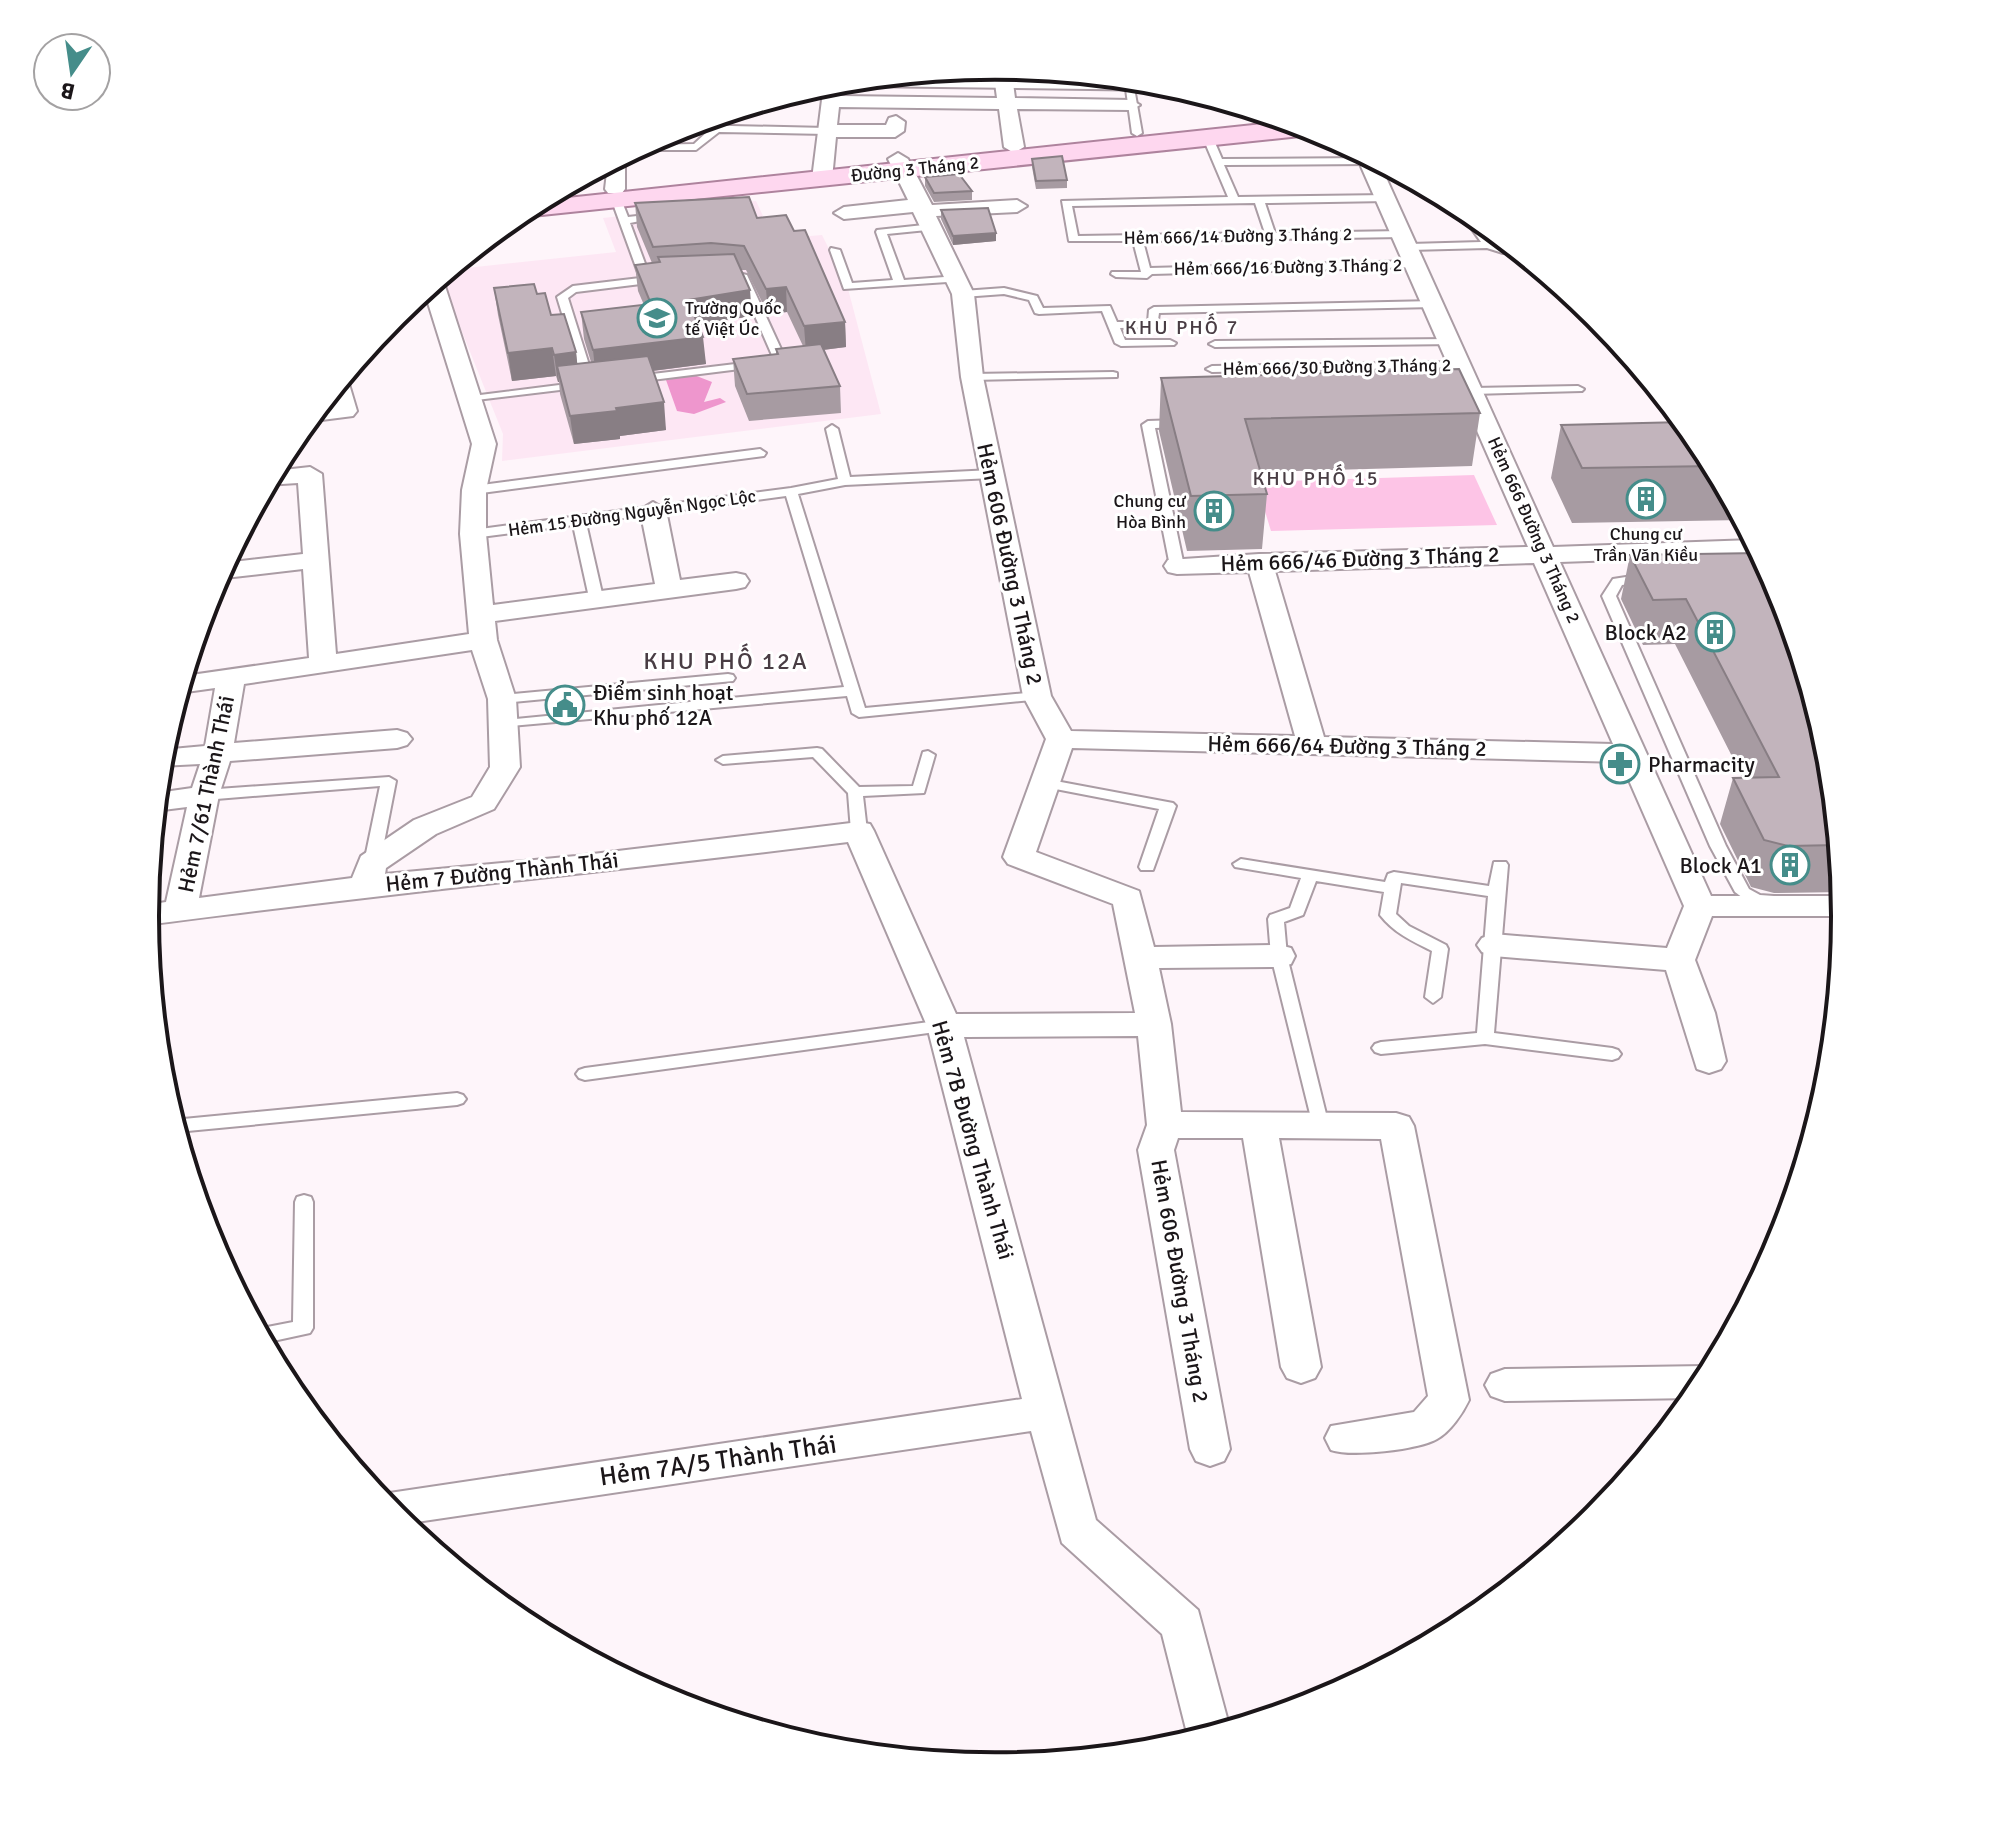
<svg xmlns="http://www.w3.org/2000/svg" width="1990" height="1832" viewBox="0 0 1990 1832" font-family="Signika,sans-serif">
<rect width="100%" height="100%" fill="#fef5fa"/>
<path fill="#fde7f4" d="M756 201 774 239 822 235 847 285 881 414 502 461 503 434 440 277 448 270 616 252 603 218Z"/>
<path fill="#fdc4e6" d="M1474 475 1497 525 1271 531 1256 482Z"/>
<path fill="#ee96cd" d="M694 375 712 382 704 402 720 398 726 402 694 414 677 411 666 380Z"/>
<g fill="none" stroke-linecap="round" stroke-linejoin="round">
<defs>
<path id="service" d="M1001 67H1009L1007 83 1000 81Z
M1129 79 1133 82 1142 133 1137 136 1132 133 1125 82Z
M765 102 773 105 768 108 753 105Z
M687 125 827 128 832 131 827 134 719 132 696 150H634L643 145 694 144 708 131 673 130Z
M1208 135 1213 138 1222 159 1369 158 1374 161 1369 164 1224 165 1238 197 1388 195 1393 198 1388 201 1265 203 1275 233 1404 231 1409 234 1404 237 1143 241 1150 268 1417 261 1422 264 1417 267 1152 274 1147 278 1116 277 1111 274 1112 272H1141L1133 241H1069L1062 201 1228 197 1203 138ZM1255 203 1265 233 1078 236 1072 206Z
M613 199H621L628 217 655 214 660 217 630 223 650 277 657 276 662 279 657 282 576 292 568 298 595 384 593 386 468 401 466 399 472 396 583 382 557 297 573 286 640 278 612 201Z
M1474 222 1495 244 1515 249 1522 254 1503 253 1487 248 1410 250 1405 247 1410 244 1481 242 1469 225Z
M933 224 937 225V229L887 234 904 280 958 276 963 279 962 281 844 289 830 250 831 248 840 250 852 283 893 280 876 232 877 230Z
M738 273 747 275 787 362 785 364 775 362 737 275Z
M1004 288 1037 296 1043 308 1110 306 1117 322H1148L1149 310 1154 307 1435 301 1440 304 1435 307 1159 313 1157 327 1120 328 1125 340H1170L1176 343 1174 345 1121 346 1115 343 1102 311 1039 314 1035 313 1029 300 1004 294 963 297 958 294 963 291Z
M1452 339 1458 342 1456 344 1215 347 1209 344 1215 341Z
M752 362 756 363V367L636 382 630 379 636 376Z
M1462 362 1468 365 1466 367 1212 372 1206 369 1212 366Z
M1113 372 1117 373V377L972 380 966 377 972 374Z
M1578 386 1584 389 1582 391 1473 394 1467 391 1473 388Z
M1178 420 1184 424 1182 427 1155 428 1184 566 1177 570 1170 566 1142 425 1148 421Z
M832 425 838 429 850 477 992 470 998 474 992 478 845 485 798 494 865 708 1037 692 1044 696 1042 699 859 717 852 713 847 696 500 727 498 724 505 720 844 687 786 496 586 523 604 602 597 606 590 602 573 525 473 538 467 534 473 530 791 488 838 479 826 429Z
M760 449 766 453 764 456 474 494 468 490 474 486Z
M1645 574 1650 575V581L1622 585 1616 596 1726 846 1749 889 1760 895 1774 896 1776 900 1774 904H1751L1735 892 1710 846 1602 596 1613 579Z
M728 674 733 675 735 678 733 681 502 703 495 699 502 695Z
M817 748 822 749 859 787 913 786 923 752 928 751 935 755 924 793 863 796 867 831 859 836 851 831 848 793 813 757 723 764 716 760 723 756Z
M389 777 396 781 380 863 372 868 364 863 380 786 204 800 197 795 204 790Z
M1045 779 1173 803 1176 806 1153 870H1141L1139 867 1159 809 1040 786 1038 783Z
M1241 859 1385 882 1388 874 1394 872 1489 886 1494 862H1506L1508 865 1494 1033 1612 1048 1618 1050 1621 1054 1618 1058 1612 1060 1485 1044 1381 1054 1375 1052 1372 1048 1375 1044 1381 1042 1477 1033 1488 896 1401 883 1396 914 1409 926 1446 945 1448 949 1441 997 1433 1003 1425 997 1432 951C1412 941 1394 933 1380 915L1384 892 1316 881 1303 915 1284 922 1287 956 1329 1126 1326 1130H1314L1271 956 1268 919 1270 915 1290 908 1301 878 1235 867 1233 864Z
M944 1020 952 1026 950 1030 585 1080 579 1078 576 1074 579 1070 585 1068Z
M457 1093 463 1095 466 1099 463 1103 457 1105 177 1132 173 1120Z
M304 1195 311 1197 313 1202V1328L310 1333 264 1343 257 1329 293 1322 295 1202 297 1197Z"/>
<path id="minor" d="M1004 78 1013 83 1015 98 1131 100 1140 105 1131 110 1017 109 1024 147 1014 153 1004 147 999 109 839 107 837 125H886L889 118 896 116 905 122 904 131 895 137H836L832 179 822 185 812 179 824 84 841 81V96L997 98 995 83Z
M1359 151 1379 162 1553 547 1753 540 1761 555 1560 562 1711 896H1843L1845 916H1712L1695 960 1715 1013 1726 1061 1721 1069 1709 1073 1697 1069 1666 970 1493 956 1482 952 1477 945 1482 938 1493 934 1667 948 1684 906 1621 762 1072 748 1036 852 1139 891 1154 947 1279 945 1291 948 1295 956 1291 964 1279 967 1159 968 1171 1024 1181 1112 1396 1113 1409 1117 1414 1126 1469 1400C1463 1413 1450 1432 1437 1439 1418 1450 1351 1457 1331 1450L1325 1438 1331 1426 1414 1412 1428 1396 1381 1139 1279 1138 1321 1367 1315 1378 1301 1383 1287 1378 1281 1367 1243 1138H1178L1174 1150 1230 1449 1224 1461 1210 1466 1196 1461 1190 1449 1138 1150 1147 1125 1138 1036 964 1037 1096 1520 1198 1610 1230 1729 1189 1741 1162 1634 1062 1543 1031 1431 403 1524 376 1495 1022 1399 927 1026 848 842C614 871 379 894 146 925V905L166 902 187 807 155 811 157 793 192 788 200 764 160 766 161 750 205 746 215 688 179 693 184 676 309 658 303 569 216 579 224 563 303 554 298 483 266 485 274 471 310 467 322 474 336 654 469 634 460 534 462 490 472 444 424 290 439 278 444 283 496 444 486 490V534L493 605 655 584 640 510 653 502 666 510 680 580 736 573 745 575 749 581 745 587 736 589 495 621 497 640 516 699 520 767 494 809 436 834 386 868 385 874 576 856 859 822 870 824 874 831 956 1014 1135 1013 1113 904 1008 864 1003 857 1046 739 1023 696 961 377 952 294 913 212 844 219 834 213 844 207 908 200 888 159 898 153 908 159 932 205 1017 200 1027 206 1017 212 936 216 974 294 983 377 1051 696 1071 731 1295 736 1249 572 1177 574 1168 572 1164 566 1168 560 1259 554 1528 547 1356 155ZM1534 563 1613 744 1324 737 1275 571ZM472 650 488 699 490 767 472 797 414 820 361 856 352 878 199 898 219 795 230 761 397 748 407 745 412 739 407 733 397 730 234 743 244 684Z
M625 155V189L622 193H608L605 189 608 164Z
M342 378 349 384 357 411 353 416 306 422 318 408 332 406 329 395Z
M1705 1366 1712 1368 1694 1398 1505 1401 1491 1396 1485 1385 1491 1374 1505 1369Z"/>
<path id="tertiary" d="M923 73 1089 75 1172 86 1163 90 861 86 851 80Z"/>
<path id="primary" d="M1290 121 1320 131 1310 135 513 218 539 201Z"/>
</defs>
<use href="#service" stroke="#aa9ca4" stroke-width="4"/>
<use href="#minor" stroke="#aa9ca4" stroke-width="4"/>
<use href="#tertiary" stroke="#aa9ca4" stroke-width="4"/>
<use href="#primary" stroke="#ae839d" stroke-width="4"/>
<use href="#service" fill="#fff" fill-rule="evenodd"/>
<use href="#minor" fill="#fff" fill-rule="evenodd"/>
<use href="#tertiary" fill="#fff" fill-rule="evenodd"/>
<use href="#primary" fill="#fed7ef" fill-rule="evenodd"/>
</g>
<path fill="#a79ba2" d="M1032 159 1067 180V188L1036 189 1032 167Z
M925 177 972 191V200L934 202 925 186Z
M635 203 757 218 794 231 845 322 846 347 823 350 840 386 841 413 749 421 735 386 733 359 776 354V349L803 346 787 312 768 314 746 270H741L752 316 698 325 706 364 653 371 666 430 620 436V439L574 444 560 394 559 382H558L556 376 512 381 498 315 494 288 537 294 576 352 577 364 591 362 584 339 581 312 644 305 638 291 635 265 652 263 637 227Z
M941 210 996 241 953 245 941 219Z
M1161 378 1480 413 1472 466 1260 472 1267 494 1262 549 1187 551 1159 431Z
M1561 425 1702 444 1742 520 1572 523 1551 478Z
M1760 553 1829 751 1843 892 1774 893 1751 887 1720 824 1733 778H1743L1675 644 1643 645 1621 599 1630 555Z"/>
<path fill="#887e84" d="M996 233V241L953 245V236Z
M786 287 787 312 768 314 766 289Z
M750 290 752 316 690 326 688 300Z
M845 322 846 347 806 352 804 326Z
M703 337 706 364 596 378 593 350Z
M552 348 556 376 512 381 508 353Z
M576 352 579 379 557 366 559 382H558L554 355Z
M664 402 666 430 620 436V439L574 444 570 416 616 408Z"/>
<path fill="#c2b4bc" stroke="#887e84" stroke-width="2" d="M1062 156 1067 180 1036 181 1032 159Z
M959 174 972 191 934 193 925 177Z
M749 197 757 218 786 215 794 231 805 230 845 322 804 326 786 287 766 289 744 246 711 243 653 247 635 203Z
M988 208 996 233 953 236 941 210Z
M734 254 750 290 688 300 703 337 593 350 581 312 651 304 635 265 660 262 658 257Z
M534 284 537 294 545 293 551 315 564 314 576 352 554 355 552 348 508 353 494 288Z
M821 344 840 386 747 394 733 359 778 354 776 349Z
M648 356 664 402 616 408 617 411 570 416 557 366Z
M1459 369 1480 413 1245 419 1267 494 1191 496 1161 378Z
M1684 422 1702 444 1714 466 1582 468 1561 425Z
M1760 553 1780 591 1829 751 1838 845 1788 846 1764 840 1733 778 1779 777 1686 599 1653 600 1630 555Z"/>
<defs>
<symbol id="school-ring" viewBox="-11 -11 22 22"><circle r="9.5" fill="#fff" stroke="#458d8a" stroke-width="1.5"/><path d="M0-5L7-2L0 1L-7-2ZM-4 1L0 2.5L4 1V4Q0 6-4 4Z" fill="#458d8a"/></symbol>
<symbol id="building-ring" viewBox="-11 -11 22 22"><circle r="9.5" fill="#fff" stroke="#458d8a" stroke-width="1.5"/><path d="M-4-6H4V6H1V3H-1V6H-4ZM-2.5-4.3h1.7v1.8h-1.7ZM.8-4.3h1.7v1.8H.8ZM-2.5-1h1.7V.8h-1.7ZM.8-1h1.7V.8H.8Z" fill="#458d8a"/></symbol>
<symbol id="civic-ring" viewBox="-11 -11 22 22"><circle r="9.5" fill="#fff" stroke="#458d8a" stroke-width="1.5"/><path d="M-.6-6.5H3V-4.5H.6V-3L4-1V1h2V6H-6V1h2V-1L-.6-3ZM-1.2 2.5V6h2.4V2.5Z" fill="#458d8a"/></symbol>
<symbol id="pharmacy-ring" viewBox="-11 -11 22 22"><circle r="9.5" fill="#fff" stroke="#458d8a" stroke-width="1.5"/><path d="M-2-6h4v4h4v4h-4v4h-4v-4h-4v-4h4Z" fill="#458d8a"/></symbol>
</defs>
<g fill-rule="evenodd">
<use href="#school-ring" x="635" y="296" width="44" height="44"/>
<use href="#building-ring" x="1624" y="477" width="44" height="44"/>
<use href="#building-ring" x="1192" y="489" width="44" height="44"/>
<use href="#building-ring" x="1693" y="610" width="44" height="44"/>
<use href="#civic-ring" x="543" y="683" width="44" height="44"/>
<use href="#pharmacy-ring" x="1598" y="742" width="44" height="44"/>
<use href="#building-ring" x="1768" y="843" width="44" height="44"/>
</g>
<g text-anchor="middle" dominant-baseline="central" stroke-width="6" stroke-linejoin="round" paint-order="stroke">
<g font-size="18" fill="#1b1619" stroke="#fff">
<text transform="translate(915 169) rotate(-6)">Đường 3 Tháng 2</text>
<text transform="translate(1238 236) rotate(-1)">Hẻm 666/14 Đường 3 Tháng 2</text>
<text transform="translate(1288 267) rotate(-1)">Hẻm 666/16 Đường 3 Tháng 2</text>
<text transform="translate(1337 367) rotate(-1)">Hẻm 666/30 Đường 3 Tháng 2</text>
<text transform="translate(632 513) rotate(-8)">Hẻm 15 Đường Nguyễn Ngọc Lộc</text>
<text transform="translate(1534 530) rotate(66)">Hẻm 666 Đường 3 Tháng 2</text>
</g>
<g font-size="18" fill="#1b1619" stroke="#fff" text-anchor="start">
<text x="685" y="308">Trường Quốc<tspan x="685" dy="21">tế Việt Úc</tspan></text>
<text x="1186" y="501" text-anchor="end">Chung cư<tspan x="1186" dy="21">Hòa Bình</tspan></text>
<text x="1646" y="534" text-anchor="middle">Chung cư<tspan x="1646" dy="21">Trần Văn Kiều</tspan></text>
</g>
<g font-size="20" letter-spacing="2" fill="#493d44" stroke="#fff">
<text x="1182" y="327">KHU PHỐ 7</text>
<text x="1316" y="478">KHU PHỐ 15</text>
</g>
<g font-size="22" fill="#1b1619" stroke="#fff">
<text transform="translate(1360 559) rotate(-2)">Hẻm 666/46 Đường 3 Tháng 2</text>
<text transform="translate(1010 564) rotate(78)">Hẻm 606 Đường 3 Tháng 2</text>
<text transform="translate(1347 746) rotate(1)">Hẻm 666/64 Đường 3 Tháng 2</text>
<text transform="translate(206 794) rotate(-78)">Hẻm 7/61 Thành Thái</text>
<text transform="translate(502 872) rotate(-6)">Hẻm 7 Đường Thành Thái</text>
<text transform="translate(973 1140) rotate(74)">Hẻm 7B Đường Thành Thái</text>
<text transform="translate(1180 1281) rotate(80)">Hẻm 606 Đường 3 Tháng 2</text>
</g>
<g font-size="22" fill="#1b1619" stroke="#fff" text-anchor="end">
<text x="1687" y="632">Block A2</text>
<text x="593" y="692" text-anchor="start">Điểm sinh hoạt<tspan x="593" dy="25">Khu phố 12A</tspan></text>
<text x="1648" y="764" text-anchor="start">Pharmacity</text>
<text x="1762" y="865">Block A1</text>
</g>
<g font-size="24" letter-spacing="2" fill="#493d44" stroke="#fff">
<text x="726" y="661">KHU PHỐ 12A</text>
</g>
<g font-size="26" fill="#1b1619" stroke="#fff">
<text transform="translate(718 1461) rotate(-8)">Hẻm 7A/5 Thành Thái</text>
</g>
</g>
<path d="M0 0H1990V1832H0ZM159 916a836 836 0 1 1 1672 0a836 836 0 1 1-1672 0Z" fill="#fff" fill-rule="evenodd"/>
<path fill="none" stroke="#1b1619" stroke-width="4" d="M159 916a836 836 0 1 1 1672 0a836 836 0 1 1-1672 0Z"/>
<g transform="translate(72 72) rotate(193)"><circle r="38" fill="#ffffff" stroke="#a4a2a3" stroke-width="2"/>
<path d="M0-6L14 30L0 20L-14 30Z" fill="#458d8a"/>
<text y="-12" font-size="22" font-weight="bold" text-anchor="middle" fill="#1b1619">B</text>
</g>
</svg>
